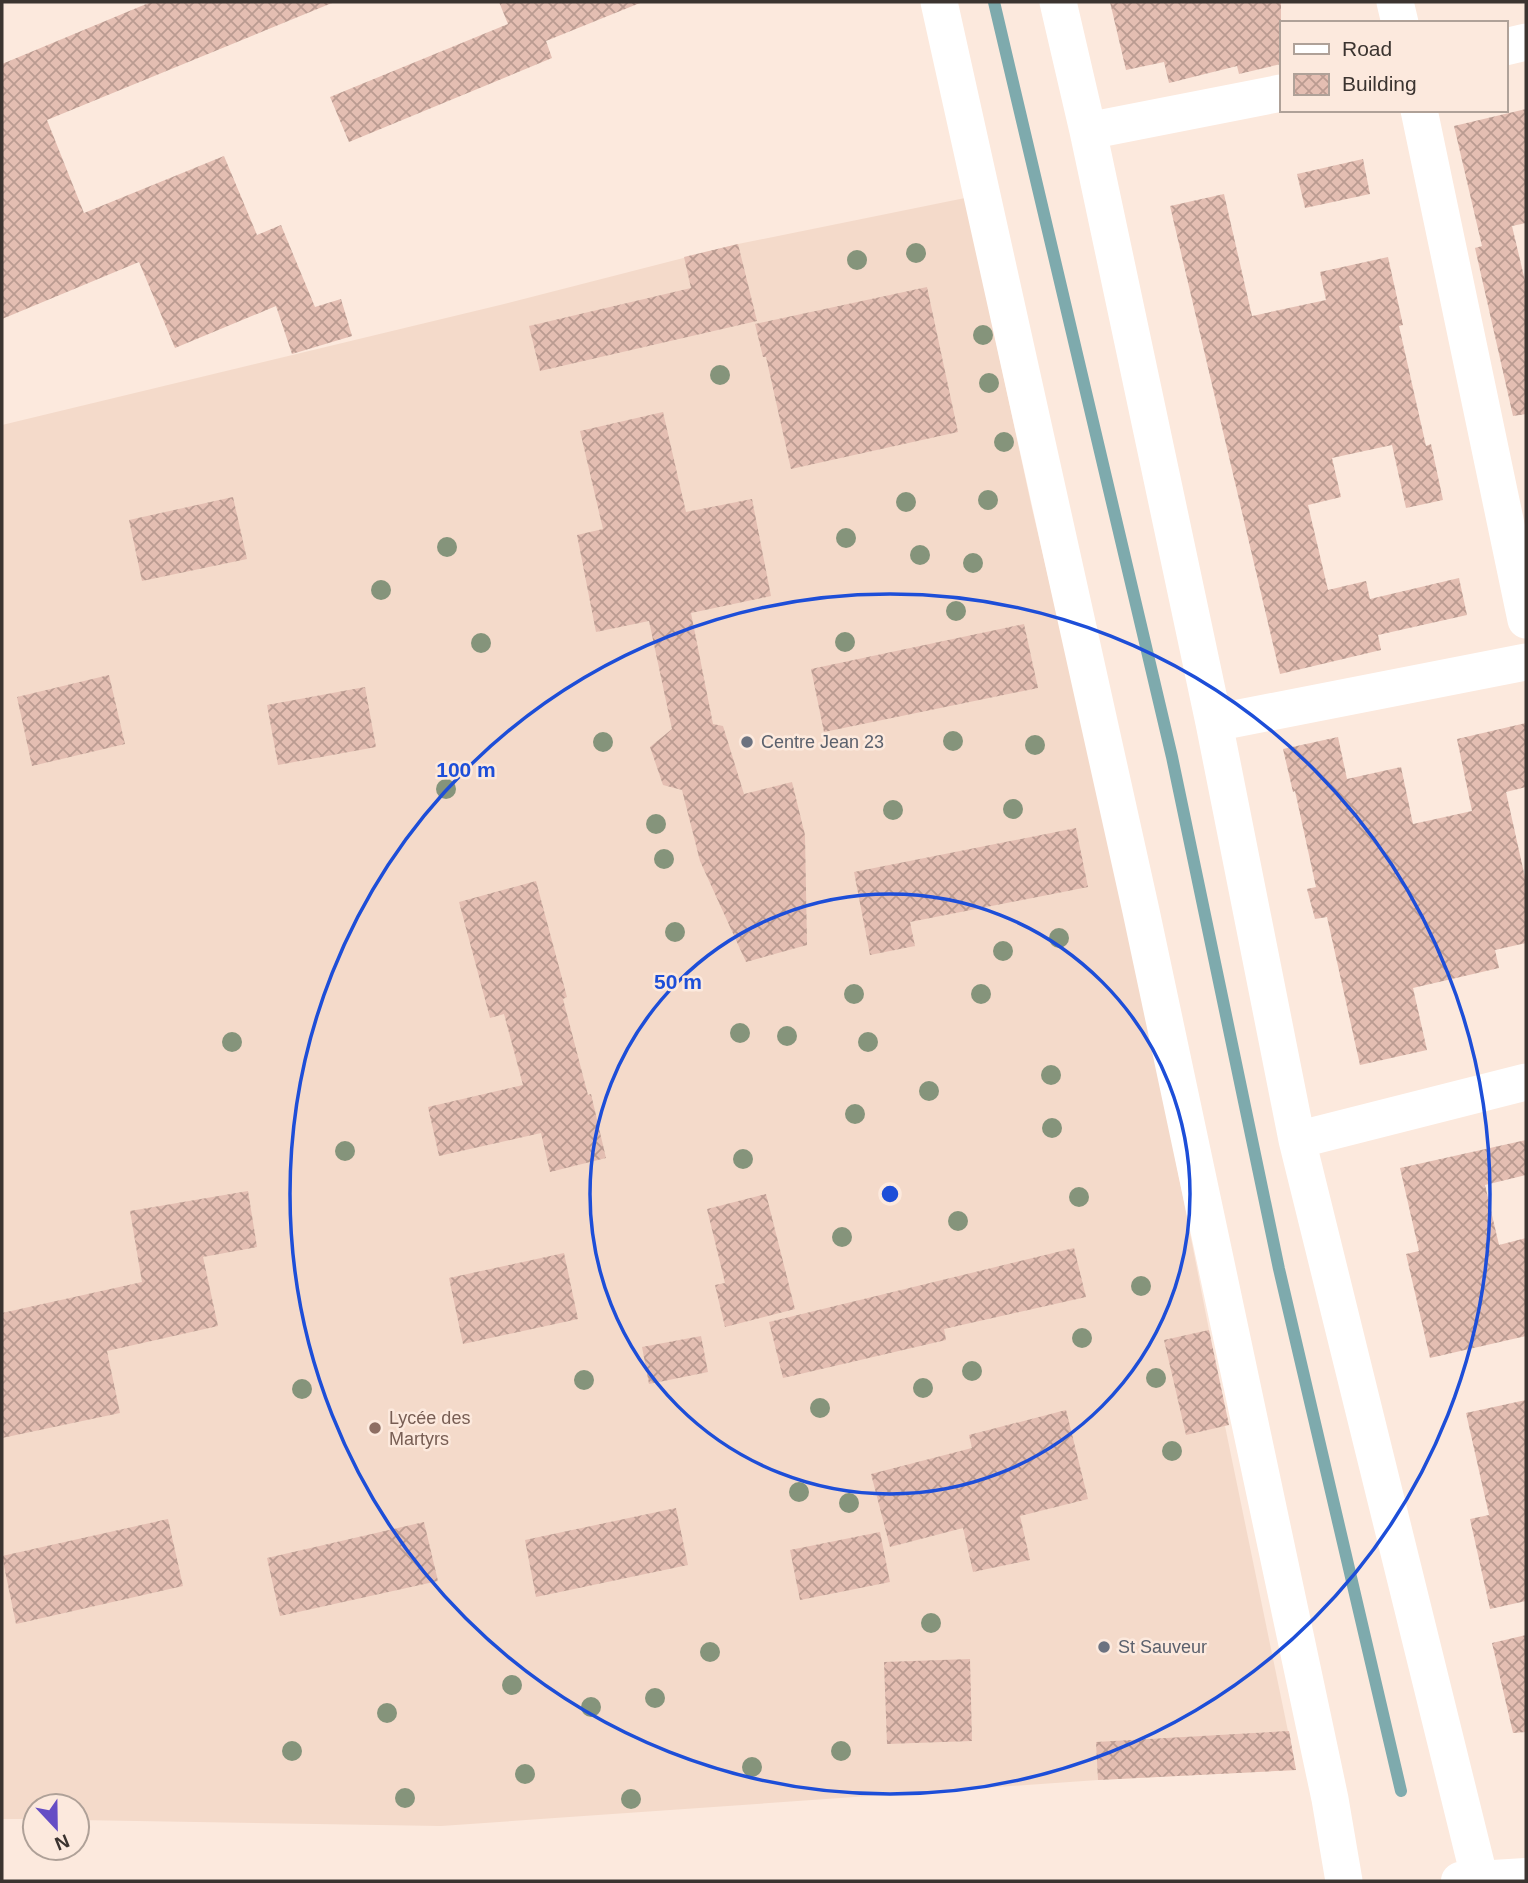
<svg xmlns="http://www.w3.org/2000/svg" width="1528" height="1883" viewBox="0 0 1528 1883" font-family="Helvetica,sans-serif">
<defs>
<pattern id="building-cross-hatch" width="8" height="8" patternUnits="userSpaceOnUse" patternTransform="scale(1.75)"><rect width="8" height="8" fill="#e4beb2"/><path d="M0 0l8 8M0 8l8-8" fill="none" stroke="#ba9b91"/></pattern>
</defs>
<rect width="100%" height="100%" fill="#fce9dd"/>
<path fill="#f4daca" d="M965 198 1031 504 1126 908 1209 1330 1225 1426 1296 1770 1098 1780 441 1826 77 1820V1806H35V1819H2V425L500 305 738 244Z"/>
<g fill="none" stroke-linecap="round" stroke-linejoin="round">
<path stroke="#7eaaad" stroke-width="12" d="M994 2 1172 757 1279 1269 1401 1791"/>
</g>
<path fill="url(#building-cross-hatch)" d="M151 2 332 3 47 120 84 213 224 156 257 235 281 225 315 307 341 299 352 336 292 354 276 306 175 348 139 262 2 319V64Z
M499 2 640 3 546 41 552 58 349 142 330 97 508 24Z
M1110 2H1281V64L1239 74 1237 66 1169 83 1164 62 1126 70Z
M1526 109V223L1512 226 1526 285V414L1513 416 1475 248 1482 246 1454 126Z
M1363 159 1370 194 1305 208 1297 174Z
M1224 194 1252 316 1326 300 1320 272 1388 257 1403 325 1399 326 1426 446 1431 444 1443 500 1406 508 1392 445 1332 458 1341 497 1308 505 1328 590 1366 581 1370 599 1459 578 1467 615 1378 635 1381 650 1280 674 1170 206Z
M738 244 757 321 540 371 529 326 691 288 684 257Z
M927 287 958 432 791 469 766 357H763L755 324Z
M663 412 686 512 752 499 771 596 691 613 713 724 723 726 744 794 792 782 805 835 807 945 746 962 700 861 682 790 663 785 650 747 672 729 649 621 596 632 577 535 603 529 580 431Z
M233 497 247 559 142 581 129 520Z
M1024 624 1038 688 824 732 811 669Z
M109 675 125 744 32 766 17 697Z
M365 687 376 747 278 765 267 705Z
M1526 723V787L1506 792 1526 882V943L1495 950 1499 968 1413 988 1427 1050 1360 1065 1327 917 1315 919 1307 889 1316 887 1295 791 1293 792 1283 749 1338 737 1347 779 1401 767 1413 824 1472 811 1457 739Z
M1076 828 1088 887 910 922 915 946 870 955 854 872Z
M536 881 567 997 563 999 588 1095 591 1094 606 1158 550 1172 541 1133 439 1156 428 1107 523 1085 504 1014 490 1018 459 902Z
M1526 1140V1175L1485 1185 1499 1245 1526 1238V1336L1430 1358 1406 1254 1419 1251 1400 1168Z
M248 1191 257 1247 203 1257 218 1326 107 1351 120 1413 2 1438V1313L142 1282 130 1211Z
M766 1194 795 1309 725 1327 715 1285 725 1283 707 1209Z
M1074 1248 1086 1297 944 1329 946 1340 783 1378 769 1322Z
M564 1253 578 1319 463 1344 449 1278Z
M1209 1330 1229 1425 1186 1435 1164 1340Z
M701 1336 708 1372 649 1384 642 1347Z
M1526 1400V1601L1490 1609 1470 1519 1489 1515 1466 1413Z
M1066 1410 1088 1499 1020 1516 1030 1560 973 1572 963 1528 890 1547 871 1474 972 1448 969 1435Z
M676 1508 688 1565 536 1597 525 1540Z
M168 1519 183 1586 16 1624 2 1556Z
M424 1522 438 1581 280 1616 267 1558Z
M880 1532 890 1582 800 1600 790 1550Z
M1526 1635V1732L1513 1733 1492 1643Z
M970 1659 972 1741 887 1744 884 1662Z
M1289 1731 1296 1770 1098 1780 1096 1742Z"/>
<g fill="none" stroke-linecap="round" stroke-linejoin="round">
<path stroke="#fff" stroke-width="37" d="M939 2 1141 911 1330 1799 1344 1881
M1058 2 1088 131 1214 723 1297 1140 1480 1880
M1395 2 1400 23
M1505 47 1526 42
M1419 110 1526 620
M1088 131 1281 93
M1214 723 1526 662
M1297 1140 1526 1082"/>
<path stroke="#fff" stroke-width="38" d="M1460 1881 1526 1877"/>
</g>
<g fill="#85947b">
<circle cx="916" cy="253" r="10"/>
<circle cx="857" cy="260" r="10"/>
<circle cx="983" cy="335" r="10"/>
<circle cx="720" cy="375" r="10"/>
<circle cx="989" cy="383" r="10"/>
<circle cx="1004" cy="442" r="10"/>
<circle cx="988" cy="500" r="10"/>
<circle cx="906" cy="502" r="10"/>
<circle cx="846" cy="538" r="10"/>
<circle cx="447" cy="547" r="10"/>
<circle cx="920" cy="555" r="10"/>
<circle cx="973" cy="563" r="10"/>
<circle cx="381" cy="590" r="10"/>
<circle cx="956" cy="611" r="10"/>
<circle cx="845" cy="642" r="10"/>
<circle cx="481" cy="643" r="10"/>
<circle cx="953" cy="741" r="10"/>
<circle cx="603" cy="742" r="10"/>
<circle cx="1035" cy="745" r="10"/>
<circle cx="446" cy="789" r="10"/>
<circle cx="1013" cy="809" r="10"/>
<circle cx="893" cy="810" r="10"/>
<circle cx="656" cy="824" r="10"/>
<circle cx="664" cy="859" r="10"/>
<circle cx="675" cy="932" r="10"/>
<circle cx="1059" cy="938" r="10"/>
<circle cx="1003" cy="951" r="10"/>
<circle cx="854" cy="994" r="10"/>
<circle cx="981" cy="994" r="10"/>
<circle cx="740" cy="1033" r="10"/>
<circle cx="787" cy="1036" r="10"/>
<circle cx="232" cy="1042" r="10"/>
<circle cx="868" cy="1042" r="10"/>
<circle cx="1051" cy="1075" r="10"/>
<circle cx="929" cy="1091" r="10"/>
<circle cx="855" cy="1114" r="10"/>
<circle cx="1052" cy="1128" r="10"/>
<circle cx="345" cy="1151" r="10"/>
<circle cx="743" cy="1159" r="10"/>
<circle cx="1079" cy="1197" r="10"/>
<circle cx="958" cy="1221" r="10"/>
<circle cx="842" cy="1237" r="10"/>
<circle cx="1141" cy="1286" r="10"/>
<circle cx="1082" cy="1338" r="10"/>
<circle cx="972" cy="1371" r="10"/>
<circle cx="1156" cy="1378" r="10"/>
<circle cx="584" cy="1380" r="10"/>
<circle cx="923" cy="1388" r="10"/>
<circle cx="302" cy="1389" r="10"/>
<circle cx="820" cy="1408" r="10"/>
<circle cx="1172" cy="1451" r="10"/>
<circle cx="799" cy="1492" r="10"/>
<circle cx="849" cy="1503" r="10"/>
<circle cx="931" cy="1623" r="10"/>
<circle cx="710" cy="1652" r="10"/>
<circle cx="512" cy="1685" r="10"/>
<circle cx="655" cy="1698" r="10"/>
<circle cx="591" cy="1707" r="10"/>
<circle cx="387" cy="1713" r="10"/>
<circle cx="292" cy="1751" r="10"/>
<circle cx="841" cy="1751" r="10"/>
<circle cx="752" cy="1767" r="10"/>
<circle cx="525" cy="1774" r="10"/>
<circle cx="405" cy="1798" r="10"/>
<circle cx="631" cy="1799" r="10"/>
</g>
<g fill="none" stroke="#1d4ed8" stroke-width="3.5">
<circle cx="890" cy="1194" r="300"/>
<circle cx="890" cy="1194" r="600"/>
</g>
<g fill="#6b7280" stroke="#fce9dd" stroke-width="2.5">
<circle cx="747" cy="742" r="7"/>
<circle cx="1104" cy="1647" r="7"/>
</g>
<circle fill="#8d6e63" stroke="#fce9dd" stroke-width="2.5" cx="375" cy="1428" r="7"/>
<g text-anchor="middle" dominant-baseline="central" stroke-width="5" stroke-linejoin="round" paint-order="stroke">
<g font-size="18" fill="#5b616d" stroke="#fce9dd" text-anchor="start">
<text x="761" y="742">Centre Jean 23</text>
<text x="1118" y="1647">St Sauveur</text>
</g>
<g font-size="18" fill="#785e54" stroke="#fce9dd" text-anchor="start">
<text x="389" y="1418">Lycée des<tspan x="389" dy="21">Martyrs</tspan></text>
</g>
</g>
<circle cx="890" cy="1194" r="10" fill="#1d4ed8" stroke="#fce9dd" stroke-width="3.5"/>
<g font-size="21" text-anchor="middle" font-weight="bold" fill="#1d4ed8" stroke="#fce9dd" stroke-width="5" stroke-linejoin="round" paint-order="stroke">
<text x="466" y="777">100 m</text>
<text x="678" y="989">50 m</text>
</g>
<rect width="1528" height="1883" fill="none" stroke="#3b3430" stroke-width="7"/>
<rect x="1280" y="21" width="228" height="91" fill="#fce9dd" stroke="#afa198" stroke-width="2"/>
<rect x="1294" y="44" width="35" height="10" fill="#ffffff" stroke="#afa198" stroke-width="2"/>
<text x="1342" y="56" font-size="21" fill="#3b3430">Road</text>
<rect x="1294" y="74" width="35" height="21" fill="url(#building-cross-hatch)" stroke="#afa198" stroke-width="2"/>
<text x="1342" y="91" font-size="21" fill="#3b3430">Building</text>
<g transform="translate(56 1827) rotate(158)"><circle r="33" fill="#fce9dd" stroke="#afa198" stroke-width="2"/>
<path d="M0-5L12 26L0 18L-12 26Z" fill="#654dc5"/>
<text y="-10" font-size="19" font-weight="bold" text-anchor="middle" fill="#3b3430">N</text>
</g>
</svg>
